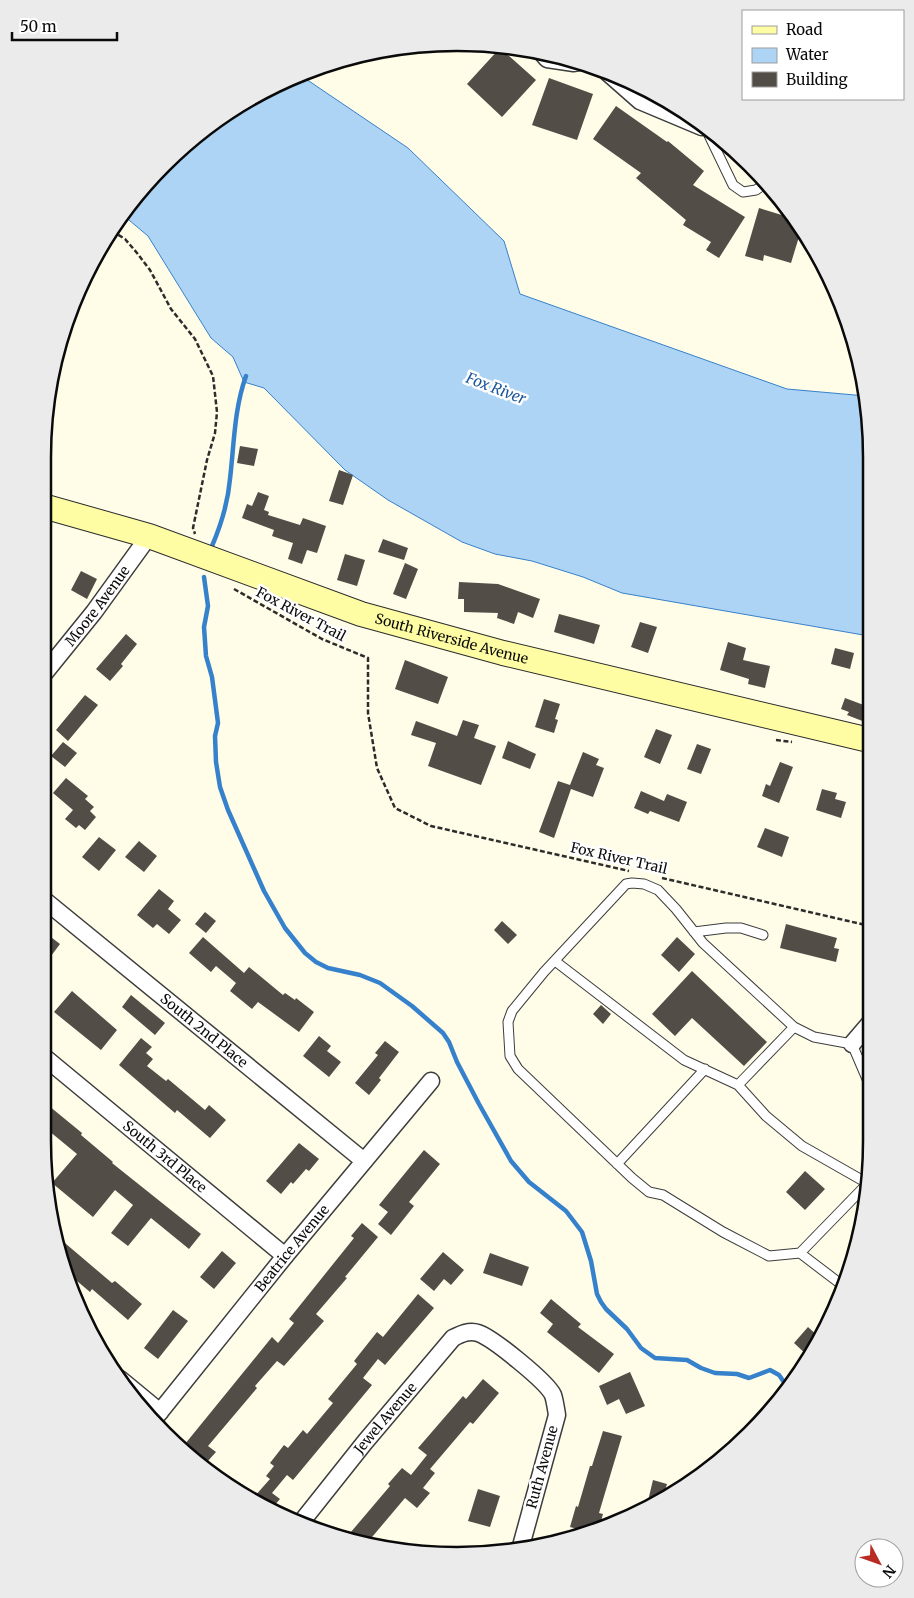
<svg xmlns="http://www.w3.org/2000/svg" width="914" height="1598" viewBox="0 0 914 1598" font-family="Merriweather,serif">
<rect width="100%" height="100%" fill="#fffce8"/>
<path fill="#aed4f5" stroke="#3681cb" d="M300 75 408 148 504 241 520 294 787 389 866 396 868 403 869 636 622 593 583 577 532 561 495 554 462 542 388 500 345 470 264 388 244 382 233 357 211 338 148 236 123 215 146 183 205 128 274 85Z"/>
<g fill="none" stroke-linecap="round" stroke-linejoin="round">
<path stroke="#3681cb" stroke-width="4.5" d="M212 546C221 525 228 502 230 479 234 446 234 409 246 376
M204 577 208 606 204 627 206 656 212 677 218 723 215 736 216 762 220 787 228 810 264 891 285 928 305 953 316 962 328 968 360 975 380 983 412 1006 443 1033 449 1042 457 1062 479 1104 511 1161 529 1182 566 1211 582 1232 591 1261 597 1294 601 1302 606 1309 627 1329 641 1348 655 1358 687 1360 701 1368 715 1373 737 1374 749 1378 770 1370 779 1375 786 1385"/>
</g>
<path fill="#534d47" d="M500 48 536 80 502 117 467 84Z
M549 78 593 94 577 140 532 125Z
M616 106 667 142 668 141 704 171 693 185 745 217 719 258 706 250 711 242 683 225 686 220 636 178 641 173 593 139Z
M759 208 795 219 802 227 791 263 764 255 763 261 745 256Z
M240 446 258 449 254 466 237 463Z
M339 470 353 475 343 505 329 501Z
M258 492 269 496 264 510 269 512 268 515 300 525 303 518 326 526 317 553 307 550 302 564 288 559 293 543 272 536 274 530 242 518 247 504 252 506Z
M383 539 408 548 404 560 378 552Z
M345 554 365 560 357 586 337 580Z
M405 563 418 569 406 599 393 594Z
M81 571 97 579 87 599 71 590Z
M459 582 498 584 540 599 533 618 518 612 514 624 497 618 498 613 464 612V599H458Z
M559 614 600 625 594 644 554 632Z
M640 622 657 627 648 653 631 647Z
M126 634 137 644 121 664 123 666 110 681 96 669Z
M728 642 746 648 743 660 770 666 765 688 748 684 749 679 720 670Z
M835 648 854 653 850 669 831 664Z
M405 660 448 677 438 704 395 689Z
M85 695 98 705 68 741 56 730Z
M845 698 869 707V713L865 722 847 715 849 712 841 709Z
M544 699 560 704 555 719 558 720 554 733 535 727Z
M463 720 479 725 474 738 496 746 481 785 428 766 436 743 411 735 416 721 457 736Z
M656 729 672 735 660 764 644 757Z
M508 741 536 754 530 769 502 758Z
M63 742 77 753 65 767 51 756Z
M697 744 711 749 701 774 687 769Z
M583 752 599 759 596 765 604 768 593 797 571 789 554 838 539 832 558 781 570 785Z
M780 762 793 767 779 803 762 796 766 784 770 786Z
M66 778 88 796 85 799 94 807 90 811 96 817 85 830 79 825 76 828 65 819 73 810 53 793Z
M822 789 837 793 835 799 846 802 841 818 816 810Z
M641 791 664 801 667 794 687 802 679 822 650 811 648 814 634 808Z
M765 828 789 837 782 857 757 847Z
M99 837 116 850 99 871 82 857Z
M139 841 157 856 144 872 125 857Z
M159 889 174 901 168 909 181 920 169 934 157 924 153 928 137 915Z
M205 912 216 921 206 933 195 924Z
M502 921 517 935 508 944 494 930Z
M786 924 837 938 834 948 839 949 836 962 780 948Z
M43 931 60 944 51 956 43 950Z
M203 937 244 973 249 967 283 995 285 993 295 1000 296 998 314 1012 299 1032 258 1002 252 1009 230 991 236 983 216 966 211 972 189 953Z
M677 937 695 954 679 972 661 955Z
M692 971 767 1042 744 1066 692 1018 675 1036 652 1014Z
M72 991 117 1030 101 1050 54 1012Z
M131 995 165 1023 155 1035 122 1007Z
M601 1005 611 1014 603 1024 593 1014Z
M319 1036 331 1046 327 1051 341 1062 329 1077 303 1056Z
M141 1038 152 1047 146 1053 153 1059 147 1066 166 1081 168 1079 205 1110 209 1105 226 1120 210 1138 177 1110 175 1113 119 1065Z
M385 1041 399 1052 379 1078 381 1080 369 1095 355 1083 378 1055 375 1053Z
M43 1101 82 1133 81 1135 113 1162 112 1163 201 1234 189 1249 151 1218 128 1246 111 1233 133 1205 115 1190 93 1217 52 1183 77 1154 43 1126Z
M299 1143 319 1159 309 1171 306 1169 293 1184 291 1182 281 1194 266 1181Z
M424 1150 440 1164 409 1202 414 1206 391 1235 378 1224 388 1212 379 1205Z
M805 1171 825 1189 805 1210 786 1192Z
M362 1223 378 1237 345 1277 347 1278 316 1314 324 1321 284 1366 277 1361 255 1386 257 1388 208 1446 216 1452 207 1462 185 1444 272 1337 278 1343 294 1323 289 1319 354 1238 351 1236Z
M59 1238 112 1283 115 1281 142 1304 128 1320 92 1289 90 1292 64 1270Z
M222 1251 236 1263 214 1289 200 1277Z
M443 1252 464 1270 451 1285 444 1279 434 1291 420 1279Z
M490 1253 529 1267 522 1286 483 1273Z
M418 1294 434 1308 385 1365 378 1359 363 1378 372 1385 293 1480 287 1475 272 1493 280 1499 273 1507 253 1498 270 1479 266 1476 274 1466 270 1463 284 1445 288 1448 303 1430 307 1434 333 1403 328 1399 357 1364 354 1361 377 1332 383 1337Z
M551 1299 581 1324 578 1327 614 1354 599 1373 547 1332 553 1324 540 1313Z
M173 1310 188 1321 158 1359 144 1348Z
M808 1327 820 1338 817 1346 808 1356 794 1343Z
M630 1372 645 1406 626 1414 619 1399 607 1405 599 1386Z
M483 1379 499 1393 473 1424 470 1422 430 1469 435 1473 423 1488 430 1493 417 1508 405 1498 367 1543 349 1541 345 1539 390 1486 388 1484 402 1468 411 1475 427 1455 418 1448 463 1396 466 1399Z
M603 1431 622 1436 599 1513 603 1514 599 1528 585 1531 570 1527 576 1506 578 1507 590 1466H592Z
M653 1480 667 1484 664 1494 647 1505Z
M478 1489 500 1496 490 1527 468 1521Z"/>
<g fill="none" stroke-linecap="round" stroke-linejoin="round">
<defs>
<path id="lane" d="M707 131 733 185 743 192 756 190 766 183
M694 932 726 928H741L763 935
M555 961 684 1060 738 1085 766 1116 802 1146 867 1183
M738 1085 794 1027
M617 1164 705 1069
M800 1253 769 1256 723 1232 663 1195 649 1192 632 1178 518 1069 510 1056 508 1022 512 1011 544 972 626 884 632 883 644 884 658 890 676 909 703 943 794 1027 814 1037 852 1044 870 1086
M842 1285 800 1253 868 1183"/>
<g id="street">
<path d="M542 53 547 59 574 63 580 62"/>
<path d="M607 72 640 101 702 127"/>
<path id="s1" d="M43 675 94 612 149 536"/>
<path id="s2" d="M43 899 364 1161"/>
<path d="M852 1044 870 1023"/>
<path id="s3" d="M43 1056 285 1256"/>
<path d="M120 1379 160 1412"/>
<path id="s4" d="M155 1418 285 1256 431 1081"/>
<path id="s5" d="M303 1520 365 1442 453 1338C461 1334 469 1330 478 1333 493 1338 547 1382 553 1395 555 1401 556 1409 557 1415L521 1546"/>
</g>
<g id="secondary">
<path id="s6" d="M43 506 149 536 361 614 503 653 869 740"/>
</g>
</defs>
<use href="#lane" stroke="#3d3d3d" stroke-width="11"/>
<use href="#street" stroke="#3d3d3d" stroke-width="19"/>
<use href="#secondary" stroke="#2c2c2c" stroke-width="26"/>
<path stroke="#2c2c2c" stroke-width="2.5" stroke-dasharray="5 2.5" stroke-linecap="butt" d="M112 231 125 239 137 253 150 270 171 309 195 339 213 376 217 412 215 433 207 460 193 528 195 534
M234 589 322 639 368 658V713L377 768 395 808 431 826 629 871
M776 740 792 742
M662 878 870 926"/>
<use href="#lane" stroke="#fff" stroke-width="9"/>
<use href="#street" stroke="#fff" stroke-width="16"/>
<use href="#secondary" stroke="#fefda4" stroke-width="24"/>
</g>
<g text-anchor="middle" dominant-baseline="central" stroke-width="5" stroke-linejoin="round" paint-order="stroke">
<g font-size="14" fill="#0a0a0a" stroke="#fff">
<text stroke="none"><textPath href="#s1" startOffset="88">Moore Avenue</textPath></text>
<text transform="translate(301 614) rotate(28)">Fox River Trail</text>
<text stroke="none"><textPath href="#s6" startOffset="430">South Riverside Avenue</textPath></text>
<text transform="translate(619 858) rotate(13)">Fox River Trail</text>
<text stroke="none"><textPath href="#s2" startOffset="208">South 2nd Place</textPath></text>
<text stroke="none"><textPath href="#s3" startOffset="158">South 3rd Place</textPath></text>
<text stroke="none"><textPath href="#s4" startOffset="218">Beatrice Avenue</textPath></text>
<text stroke="none"><textPath href="#s5" startOffset="131">Jewel Avenue</textPath></text>
<text transform="translate(542 1467) rotate(-75)">Ruth Avenue</text>
</g>
<g font-size="15" font-style="italic" fill="#175499" stroke="#fff">
<text transform="translate(496 388) rotate(21)">Fox River</text>
</g>
</g>
<path d="M0 0H914V1598H0ZM457 51H457A406 406 0 0 1 863 457V1141A406 406 0 0 1 457 1547H457A406 406 0 0 1 51 1141V457A406 406 0 0 1 457 51Z" fill="#ebebeb" fill-rule="evenodd"/>
<path fill="none" stroke="#0a0a0a" stroke-width="2.5" d="M457 51H457A406 406 0 0 1 863 457V1141A406 406 0 0 1 457 1547H457A406 406 0 0 1 51 1141V457A406 406 0 0 1 457 51Z"/>
<rect x="742" y="10" width="162" height="90" fill="#ffffff" stroke="#9d9d9d"/>
<rect x="752" y="26" width="25" height="8" fill="#fefda4" stroke="#9d9d9d"/>
<text x="786" y="35" font-size="15" fill="#0a0a0a">Road</text>
<rect x="752" y="48" width="25" height="15" fill="#aed4f5" stroke="#9d9d9d"/>
<text x="786" y="60" font-size="15" fill="#0a0a0a">Water</text>
<rect x="752" y="72" width="25" height="15" fill="#534d47" stroke="#9d9d9d"/>
<text x="786" y="85" font-size="15" fill="#0a0a0a">Building</text>
<g transform="translate(879 1563) rotate(131)"><circle r="24" fill="#ffffff" stroke="#9d9d9d"/>
<path d="M0-4L9 19L0 12L-9 19Z" fill="#b82c25"/>
<text y="-8" font-size="14" font-weight="bold" text-anchor="middle" fill="#0a0a0a">N</text>
</g>
<path d="M12 32v8h105v-8" fill="none" stroke="#0a0a0a" stroke-width="2.5"/>
<text x="20" y="32" font-size="15" fill="#0a0a0a" stroke="#ffffff" stroke-width="4" paint-order="stroke">50 m</text>
</svg>
